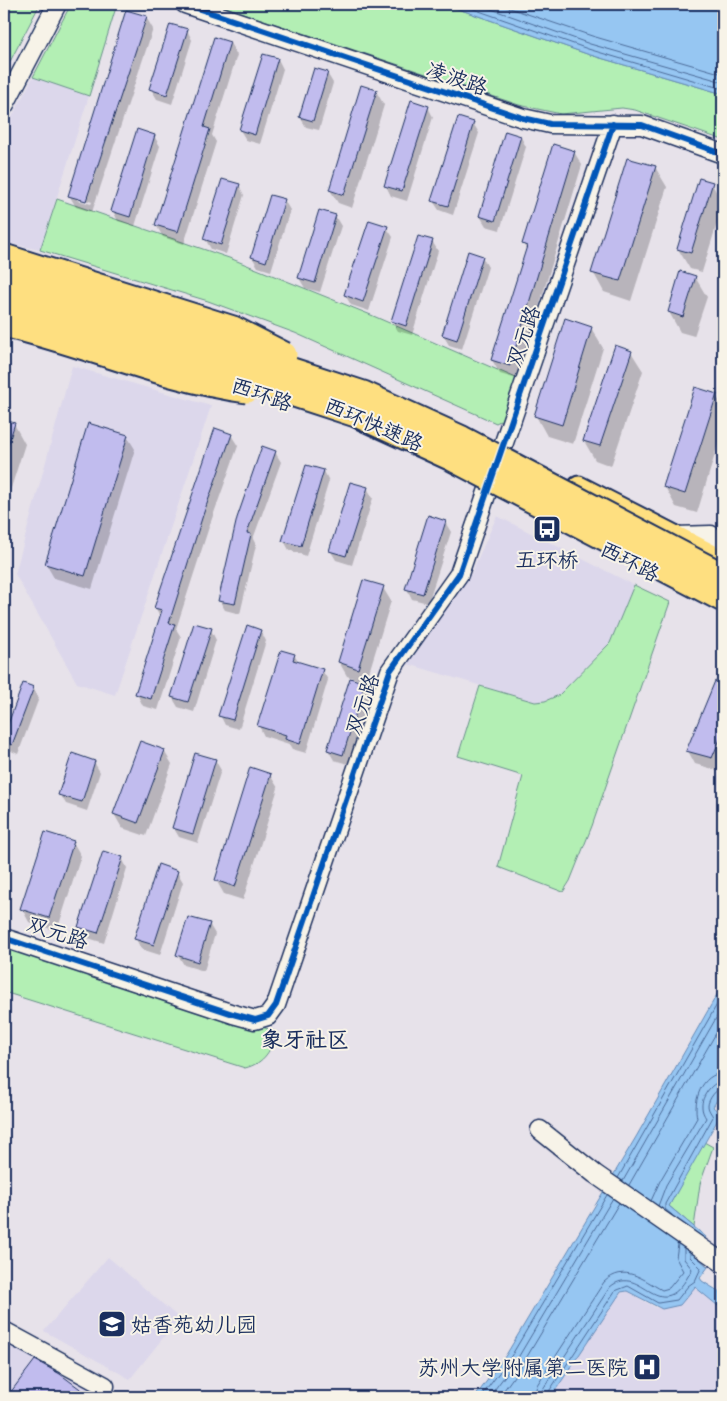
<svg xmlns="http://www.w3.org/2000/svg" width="727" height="1401" viewBox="0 0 727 1401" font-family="Itim,'LXGW WenKai TC',sans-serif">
<rect width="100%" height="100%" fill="#e7e2ea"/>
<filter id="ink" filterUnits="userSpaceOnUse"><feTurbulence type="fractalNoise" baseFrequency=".02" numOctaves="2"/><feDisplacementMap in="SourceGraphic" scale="10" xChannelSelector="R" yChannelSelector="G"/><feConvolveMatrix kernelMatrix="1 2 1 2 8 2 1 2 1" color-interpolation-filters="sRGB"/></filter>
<g filter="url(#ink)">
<path fill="#dcd7eb" d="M33 77 89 96 40 250 4 242V132Z
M72 366 211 406 115 695 77 683 15 574Z
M497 516 634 585 610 643 559 695 545 701 535 702 408 664 471 574Z
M108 1257 179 1318 130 1379 44 1331Z
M695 1287 723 1310V1397H551L618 1294 627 1291 656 1308 680 1305Z
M4 1334 113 1392 109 1397H4Z"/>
<path fill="#b3efb4" stroke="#678f89" d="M4 4H40L4 73Z
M71 4H117L89 96 33 77Z
M216 4H444L587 54 723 94V140L635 110 622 108 561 114 519 105Z
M57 199 232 259 371 315 516 378 504 419 496 423 295 333 208 301 40 250Z
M634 585 670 602 592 826 570 881 563 892 498 867 523 776 458 756 480 686 535 702 545 701 559 695 610 643Z
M4 939 277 1032C271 1050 265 1063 245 1068L4 992Z
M704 1142 713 1147 700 1184 694 1227 669 1206Z"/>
<path fill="#96c6f2" stroke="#658ab7" d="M444 4H723V94L587 54Z
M723 984V1089L713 1107 721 1114 669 1206 706 1237 694 1254 708 1267 700 1278 702 1281 723 1294V1310L695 1287 680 1305 662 1309 627 1291 621 1292 551 1397H475L506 1355 636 1137Z"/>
<path fill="#0003" fill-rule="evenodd" d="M146 17 153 29 92 212 76 207 69 195ZM77 197 92 202 91 204 77 200Z
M187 30 192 40 172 104 157 99 151 89Z
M230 43 237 55 212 135 216 142 184 244 163 237 156 225Z
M264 55 278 59 283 69 260 144 246 140 240 130Z
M327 73 333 83 319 130 306 127 300 117Z
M376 91 384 105 352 208 338 203 330 190Z
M428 107 433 117 407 201 391 196 386 186Z
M473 123 479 133 453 215 439 210 433 201Z
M154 136 160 146 135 226 118 221 113 211Z
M521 137 526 147 500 230 486 226 480 216Z
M574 152 582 165 517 379 500 374 492 360 527 250 523 244Z
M655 167 667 187 631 301 604 292 593 272Z
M712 184 723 204 702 272 690 269 678 249Z
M239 185 244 195 226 254 211 249 205 239Z
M284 200 290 210 271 271 258 267 252 257Z
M335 216 341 226 320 292 305 288 299 278Z
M387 228 393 237 369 311 351 305 345 295Z
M432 241 438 251 412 335 398 331 392 321Z
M482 257 488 267 462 349 449 345 443 335Z
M695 277 707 297 694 336 680 332 669 312Z
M591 328 603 348 573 444 547 436 536 416Z
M631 352 643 371 611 466 595 460 584 441Z
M716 395 723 408V428L697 513 676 507 665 487Z
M4 421 14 424 25 444 4 510Z
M231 435 238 446 209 527 176 629 181 637 158 710 143 706 137 694 161 618 155 607Z
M127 436 135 449 92 589 54 578 46 564Z
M275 452 281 462 253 539 256 545 240 614 225 610 219 600Z
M307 466 324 471 329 481 306 556 289 550 284 541Z
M367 488 373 498 352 565 336 560 330 550Z
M445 522 451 532 428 603 412 599 407 589Z
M383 588 391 601 366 682 347 676 339 662Z
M211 630 216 640 194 712 178 707 172 697Z
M261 631 266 641 239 729 225 725 220 715Z
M294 655 299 663 322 670 328 680 306 753 292 749 289 744 264 736 259 726Z
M715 683 723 685V763L720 771 695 764 688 751Z
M24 684 33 688 39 698 18 754 9 750 4 738Z
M364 684 370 694 348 764 334 760 328 750Z
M164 751 172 764 146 836 122 828 114 814Z
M215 760 221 770 198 843 179 837 173 827Z
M94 762 100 772 87 811 66 804 60 794Z
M251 769 270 775 278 788 243 900 224 894 216 880Z
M73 842 81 856 57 931 29 922 22 909Z
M122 858 127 868 104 943 85 937 80 927Z
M177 872 183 882 160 955 141 949 136 939Z
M209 924 215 934 204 971 184 965 178 955Z
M12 1393 86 1395 87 1397H14Z"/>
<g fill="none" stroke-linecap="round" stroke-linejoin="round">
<path stroke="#4c6b99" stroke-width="1" d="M459 4 588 49 723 89
M477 4 590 44 723 82
M498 4 592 36 723 74
M618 1178 723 994
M623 1181 723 1006
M629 1185 723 1021
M651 1201 660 1181 697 1118C693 1101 701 1074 723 1073
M658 1206 666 1185 706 1118C704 1115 702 1111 702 1107 701 1096 713 1081 723 1081
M672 1215 665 1209V1204L713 1117C712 1114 708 1110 708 1106 708 1099 717 1088 723 1087
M481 1397 510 1358 607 1195
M489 1397 516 1361 613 1198
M499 1397 522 1365 619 1203
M534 1397 537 1385 604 1282C625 1263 642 1279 662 1290L669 1288 683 1271 676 1258 678 1244
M541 1397 543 1389 610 1287C642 1260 660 1333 692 1269L684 1259V1248
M547 1397 548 1393 615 1291 628 1286 658 1303 677 1300 688 1286 695 1281 701 1268 690 1257V1252"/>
</g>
<path fill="#c1bcee" stroke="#1b2f5e" d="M126 10 147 16 86 201 68 196Z
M170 24 188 29 167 95 149 89Z
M214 37 230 42 204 127 210 129 178 232 155 225Z
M263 54 278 58 255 135 239 130Z
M314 68 328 72 313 121 299 117Z
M361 85 377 90 344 195 329 190Z
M411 100 429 106 402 191 384 186Z
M458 117 474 122 448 206 431 201Z
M137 129 155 135 130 217 111 211Z
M505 131 521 136 495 221 479 216Z
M553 144 575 151 510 366 491 360 527 246 522 244Z
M627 158 656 166 620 281 591 273Z
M699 178 713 182 691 253 677 249Z
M222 179 240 184 221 245 203 239Z
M270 195 285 199 266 262 251 257Z
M319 210 336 215 315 283 298 278Z
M369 220 388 226 363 302 344 295Z
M418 236 433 240 406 326 391 321Z
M468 251 483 256 457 340 442 335Z
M680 271 696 276 683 317 668 312Z
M565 318 592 327 562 425 534 416Z
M615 345 632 351 600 446 583 441Z
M695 387 717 394 685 494 663 487Z
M4 420 15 423 6 451 4 450Z
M88 423 128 435 85 576 45 564Z
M215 428 232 434 203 515 169 623 175 624 151 699 135 694 162 610 154 608Z
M262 446 276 451 247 533 251 534 235 604 218 601 237 518Z
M306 465 324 470 301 546 282 541Z
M350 482 368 487 346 556 329 551Z
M428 515 446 521 423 594 405 589Z
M363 580 384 586 358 669 338 662Z
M194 623 212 628 188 702 171 697Z
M247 625 261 630 233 720 218 716Z
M281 650 295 654 293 660 323 669 300 744 285 739 286 735 257 726Z
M350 678 365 683 343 755 327 750Z
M715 681 723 684V732L712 758 686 751Z
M23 683 34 687 12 745 4 741V735Z
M140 741 165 750 138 823 113 814Z
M72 753 95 761 82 802 58 795Z
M195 753 216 759 193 834 172 828Z
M250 767 271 774 235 887 215 880Z
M45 832 74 841 49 918 20 909Z
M103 851 123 857 98 933 78 927Z
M158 864 178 871 154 945 134 939Z
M188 917 210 923 198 962 176 955Z
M35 1360 60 1374 91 1397H16L10 1393Z"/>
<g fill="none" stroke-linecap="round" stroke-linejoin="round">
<defs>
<path id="minor" d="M185 4 523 118 550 124 642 125 723 154
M4 106 57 4
M675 536 711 535 723 542
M4 938 233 1014 255 1020 268 1016 276 1005 390 671 459 574 613 124
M540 1130 595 1174 723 1263
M4 1331 105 1386 101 1397"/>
<path id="major" d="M579 487 723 561"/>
</defs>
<use href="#minor" stroke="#1b2f5e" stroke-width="21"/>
<use href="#major" stroke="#1b2f5e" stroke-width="25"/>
<use href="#minor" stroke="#f7f3e8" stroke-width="18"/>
<use href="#major" stroke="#fedf80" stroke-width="21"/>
<defs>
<path id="highway-bridge" d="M4 257 233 329 284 355
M4 281 50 292 363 394 462 439 723 576
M4 303 45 313 356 414 452 458 723 599
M4 324C86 343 164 379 247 390"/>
</defs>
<use href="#highway-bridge" stroke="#1b2f5e" stroke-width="29" stroke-linecap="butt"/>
<use href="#highway-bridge" stroke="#fedf80" stroke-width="25"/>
<defs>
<path id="cycleway" d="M185 4 523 118 550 124 642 125 723 154
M4 938 233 1014 255 1020 268 1016 276 1005 390 671 459 574 613 124"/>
</defs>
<use href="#cycleway" stroke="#f7f3e8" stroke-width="9"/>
<use href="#cycleway" stroke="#0057b8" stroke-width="6"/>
</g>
</g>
<defs>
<symbol id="bus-square" viewBox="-11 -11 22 22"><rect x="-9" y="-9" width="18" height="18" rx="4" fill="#1b2f5e" stroke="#f7f3e8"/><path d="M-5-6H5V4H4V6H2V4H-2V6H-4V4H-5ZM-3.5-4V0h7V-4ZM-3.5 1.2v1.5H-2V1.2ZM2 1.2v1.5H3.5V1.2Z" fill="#fff"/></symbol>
<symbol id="school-square" viewBox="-11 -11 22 22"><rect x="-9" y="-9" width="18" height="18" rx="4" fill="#1b2f5e" stroke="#f7f3e8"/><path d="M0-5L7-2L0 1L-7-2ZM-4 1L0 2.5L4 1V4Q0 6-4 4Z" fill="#fff"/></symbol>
<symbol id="hospital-square" viewBox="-11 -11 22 22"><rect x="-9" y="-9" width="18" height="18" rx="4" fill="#1b2f5e" stroke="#f7f3e8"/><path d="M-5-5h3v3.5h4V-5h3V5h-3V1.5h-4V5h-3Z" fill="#fff"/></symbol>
</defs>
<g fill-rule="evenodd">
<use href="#bus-square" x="531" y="513" width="32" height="32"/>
<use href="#school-square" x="96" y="1308" width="32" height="32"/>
<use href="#hospital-square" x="631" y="1351" width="32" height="32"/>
</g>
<g text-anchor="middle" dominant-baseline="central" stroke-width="4" stroke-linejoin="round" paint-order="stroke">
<g font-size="21" fill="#1b2f5e" stroke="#f7f3e8">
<text transform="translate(457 78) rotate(19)">凌波路</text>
<text transform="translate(523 336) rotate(-71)">双元路</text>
<text transform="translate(262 394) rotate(19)">西环路</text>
<text transform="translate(374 424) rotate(23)">西环快速路</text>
<text transform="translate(630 561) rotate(27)">西环路</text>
<text transform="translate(362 704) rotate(-71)">双元路</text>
<text transform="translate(58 932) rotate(18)">双元路</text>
</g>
<g font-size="21" fill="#1b2f5e" stroke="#f7f3e8">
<text x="547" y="559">五环桥</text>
<text x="131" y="1324" text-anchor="start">姑香苑幼儿园</text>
<text x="628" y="1367" text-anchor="end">苏州大学附属第二医院</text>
</g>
<g font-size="22" font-weight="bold" fill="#1b2f5e" stroke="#f7f3e8">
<text x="305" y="1039">象牙社区</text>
</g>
</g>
<rect width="727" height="1401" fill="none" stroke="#f7f3e8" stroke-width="20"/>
<rect x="10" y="10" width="707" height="1381" fill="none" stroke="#1b2f5e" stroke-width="2" filter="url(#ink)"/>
</svg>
